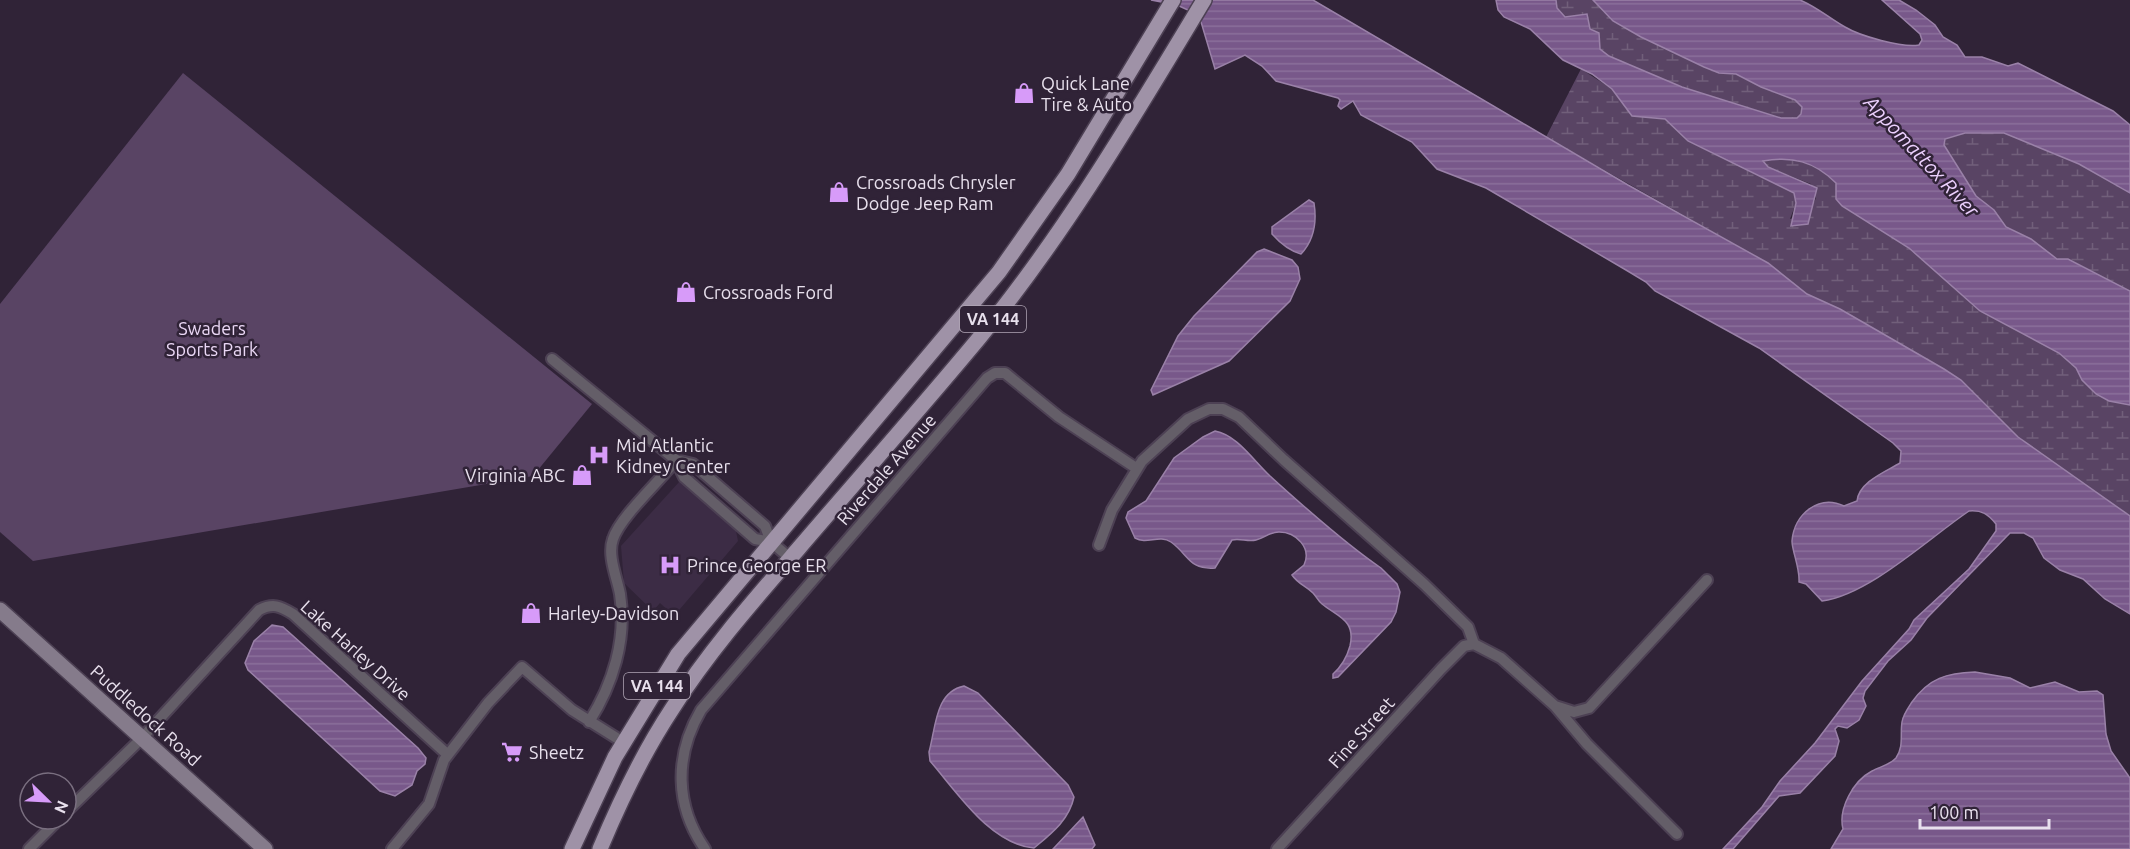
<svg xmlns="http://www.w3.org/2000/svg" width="2130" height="849" viewBox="0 0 2130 849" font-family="Ubuntu,sans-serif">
<defs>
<pattern id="wetland-marsh" width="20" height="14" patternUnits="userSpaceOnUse" patternTransform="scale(1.5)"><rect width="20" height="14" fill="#594464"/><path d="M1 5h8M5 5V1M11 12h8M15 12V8" fill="none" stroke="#715f7a"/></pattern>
<pattern id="water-rules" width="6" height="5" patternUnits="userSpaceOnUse" patternTransform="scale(1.5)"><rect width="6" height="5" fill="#78588a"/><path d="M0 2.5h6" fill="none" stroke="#8b709b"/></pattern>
</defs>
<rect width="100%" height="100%" fill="#302337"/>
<path fill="#3c2c45" d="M680 481 736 531 738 541 674 616 660 603 653 611 624 583 621 546Z"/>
<path fill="url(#wetland-marsh)" d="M1556 0H1593L1598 6 1641 37 1705 67 1719 73 1736 74 1761 87 1795 100 1802 107 1801 114 1797 118H1781L1682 87 1609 56 1600 49 1599 33 1590 29 1584 14 1573 18 1565 17 1557 8Z
M1581 69 1612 89 1632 116 1665 119 1688 141 1794 193 1796 203 1790 219 1809 214 1816 198 1811 184 1768 167 1762 161C1792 156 1814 161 1836 183V199L1909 248 1980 311 2059 353 2076 368 2082 380 2109 401 2130 405V516L2018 437 1961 380 1840 309 1807 294 1768 263 1546 137Z
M1965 133H2004L2079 164 2130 193V291L2069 259H2057L2031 239 2006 227 1994 210 1976 196 1944 145 1945 139Z"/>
<path fill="#594464" d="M183 73 592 404 533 476 33 561 0 532V304Z"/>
<path fill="url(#water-rules)" stroke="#9a81a8" stroke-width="1.5" d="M1151 0H1313L1628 185 1768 263 1807 294 1840 309 1944 369 1961 380 2018 437 2130 516V614L2105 599 2083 579 2060 570 2044 558 2033 538 2024 533H2010L1927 618 1911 640 1888 661 1865 691 1863 698 1866 706 1859 720 1847 728 1838 726 1835 729 1839 741 1835 756 1800 793 1779 796 1733 849H1723L1762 807 1780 781 1815 743 1862 681 1909 629 1914 620 1969 569 1996 531V524C1988 514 1982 510 1969 511 1929 538 1869 595 1822 601L1806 584 1799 582C1800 568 1792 551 1792 541 1794 514 1819 494 1844 506L1857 501C1859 482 1885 472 1900 463L1901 451 1893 443 1759 348 1655 291 1646 282 1626 270 1486 188 1437 169 1412 142 1361 115 1353 101 1341 109 1338 106 1340 100 1338 98 1276 81 1262 66 1245 55 1215 69 1199 15 1177 5Z
M1496 0H1556L1557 8 1565 17 1587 14 1590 29 1599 33 1600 49 1609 56 1682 87 1781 118H1797L1801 114 1802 107 1795 100 1761 87 1736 74 1719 73 1704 67 1641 37 1613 21 1593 0H1800C1817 7 1829 18 1845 27 1860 36 1902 48 1919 45L1922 40 1920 34 1882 0H1899L1916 10 1935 25 1943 37 1957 45 1965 57H1982L2008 66 2018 63 2113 111 2130 125V193L2079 164 2004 133H1965L1945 139 1944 145 1976 196 1994 210 2006 227 2031 239 2057 259H2068L2130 291V405L2109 401 2096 394 2082 380 2076 368 2059 353 1980 311 1909 248 1842 206 1836 199V183C1814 161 1792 156 1763 161L1768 167 1817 188 1808 224 1791 226 1796 203 1794 193 1688 141 1665 119 1632 116 1612 89 1592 74 1563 60 1530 29 1504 17 1498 10Z
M1309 200 1314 203C1317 222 1314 240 1301 254 1290 251 1280 243 1272 234V227Z
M1264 249 1292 260 1298 267 1300 279 1290 301 1229 361 1153 395 1151 390 1178 336 1194 316 1257 252Z
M1215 431C1237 435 1253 460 1269 475 1303 506 1343 542 1381 568L1397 584 1400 592 1396 612 1391 622 1338 677 1333 678V674C1342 666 1347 657 1350 646 1356 620 1338 617 1322 604 1318 601 1316 596 1313 593 1306 586 1298 584 1292 575L1304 565C1312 548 1296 532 1279 532 1270 532 1264 538 1256 540 1248 542 1240 538 1232 540L1215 568C1189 570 1189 555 1171 542 1159 534 1147 545 1135 538L1126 518 1128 512 1146 501 1174 458 1203 437Z
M272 625 283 627 418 748 426 758 425 764 417 771 412 785 395 796 380 791 248 670 245 663 254 641Z
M1975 672 2010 678 2030 688 2055 682 2079 692 2097 691 2103 695 2106 734 2111 751 2130 778V849H1831L1843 829C1838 809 1853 781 1872 771 1879 767 1890 765 1896 758 1904 747 1900 734 1902 722 1903 715 1908 708 1912 702 1929 678 1947 673 1975 672Z
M964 686 978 693 1068 785 1074 797C1069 820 1052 833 1034 848 990 844 957 792 930 761L929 752C936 727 935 692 964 686Z
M1083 817 1095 845 1092 849H1053Z"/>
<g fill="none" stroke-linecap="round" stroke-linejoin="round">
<defs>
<path id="street" d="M552 359 676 460 693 464 765 526 771 542
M676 460 684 477 755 539 771 542 790 558
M1099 545 1112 510 1142 461 1188 419 1209 409H1223L1239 417 1284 460 1424 584 1468 627 1474 644
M1555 706 1574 712 1589 708 1707 580
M589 722C613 684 627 639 620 594 617 578 607 555 613 539 620 517 660 481 676 460
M66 812 142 738 259 610C273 603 280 606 293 614L448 755
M29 849 59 819
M392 849 429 804 444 760 488 703 522 667 572 710 623 742
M705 849C675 806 674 756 701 710L987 378 995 373H1005L1059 417 1136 468
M1277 849 1441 669 1464 646 1474 644 1501 658 1555 706 1587 744 1677 834"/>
<path id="secondary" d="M0 610 265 849"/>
<path id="primary" d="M572 849 615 757 678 654 999 272 1068 174 1173 0
M600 849C620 801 643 753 672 709 709 651 754 600 799 548 859 478 921 408 980 337 1066 232 1134 116 1204 0"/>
</defs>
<use href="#street" stroke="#4d4154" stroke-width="14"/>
<use href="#secondary" stroke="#4d4154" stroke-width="18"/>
<use href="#primary" stroke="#4d4154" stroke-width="18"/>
<use href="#street" stroke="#645e68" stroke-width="10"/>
<use href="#secondary" stroke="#857b8b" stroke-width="15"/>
<use href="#primary" stroke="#9f92a7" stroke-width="15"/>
</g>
<defs>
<symbol id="shop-bare" viewBox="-9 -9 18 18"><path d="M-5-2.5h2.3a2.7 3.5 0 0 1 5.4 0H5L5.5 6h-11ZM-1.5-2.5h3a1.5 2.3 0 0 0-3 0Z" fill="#d79bf9" stroke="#302337" stroke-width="2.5" paint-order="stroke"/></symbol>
<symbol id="hospital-bare" viewBox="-9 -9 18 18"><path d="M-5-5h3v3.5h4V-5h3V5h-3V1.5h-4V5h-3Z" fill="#d79bf9" stroke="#302337" stroke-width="2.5" paint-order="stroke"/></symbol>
<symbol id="supermarket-bare" viewBox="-9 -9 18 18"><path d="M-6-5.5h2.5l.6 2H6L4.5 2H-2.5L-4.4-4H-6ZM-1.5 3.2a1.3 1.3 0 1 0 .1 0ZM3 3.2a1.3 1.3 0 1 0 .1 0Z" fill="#d79bf9" stroke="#302337" stroke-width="2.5" paint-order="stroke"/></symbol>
</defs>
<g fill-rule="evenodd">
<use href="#shop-bare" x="1009" y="78" width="30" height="30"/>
<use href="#shop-bare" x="824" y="177" width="30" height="30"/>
<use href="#shop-bare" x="671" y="277" width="30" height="30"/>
<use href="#hospital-bare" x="584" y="440" width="30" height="30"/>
<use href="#shop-bare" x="567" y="460" width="30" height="30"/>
<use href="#hospital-bare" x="655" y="550" width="30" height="30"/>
<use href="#shop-bare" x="516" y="598" width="30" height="30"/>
<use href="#supermarket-bare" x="497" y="737" width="30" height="30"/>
</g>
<g text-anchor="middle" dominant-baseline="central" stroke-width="5" stroke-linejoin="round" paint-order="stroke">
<g fill="#302337" stroke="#b1a7b6" stroke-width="1.5">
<rect x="960" y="306" width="66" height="26" rx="4.5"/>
<rect x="624" y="673" width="66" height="26" rx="4.5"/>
</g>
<g font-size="16" font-weight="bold" fill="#e8e0ed">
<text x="993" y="319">VA 144</text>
<text x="657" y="686">VA 144</text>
</g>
<g font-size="18" fill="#e8e0ed" stroke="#302337" text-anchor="start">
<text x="1041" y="83">Quick Lane<tspan x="1041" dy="21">Tire &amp; Auto</tspan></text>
<text x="856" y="182">Crossroads Chrysler<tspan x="856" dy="21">Dodge Jeep Ram</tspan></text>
<text x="703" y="292">Crossroads Ford</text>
<text x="616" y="445">Mid Atlantic<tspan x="616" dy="21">Kidney Center</tspan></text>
<text x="565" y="475" text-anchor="end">Virginia ABC</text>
<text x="687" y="565">Prince George ER</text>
<text x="548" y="613">Harley-Davidson</text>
<text x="529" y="752">Sheetz</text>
</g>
<g font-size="18" fill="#ead7f5" stroke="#302337">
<text x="212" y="328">Swaders<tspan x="212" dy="21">Sports Park</tspan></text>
</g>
<g font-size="18" fill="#e8e0ed" stroke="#302337">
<text transform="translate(886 469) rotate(-49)">Riverdale Avenue</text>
<text transform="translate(356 650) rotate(42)">Lake Harley Drive</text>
<text transform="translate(146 715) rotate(42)">Puddledock Road</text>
<text transform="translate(1361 732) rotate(-48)">Fine Street</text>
</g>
<g font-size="20" font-style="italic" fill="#ecd0fe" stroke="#302337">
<text transform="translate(1922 156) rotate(47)">Appomattox River</text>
</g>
</g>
<g transform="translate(48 801) rotate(114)"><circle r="28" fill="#302337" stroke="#7a6f80" stroke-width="1.5"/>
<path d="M0-4.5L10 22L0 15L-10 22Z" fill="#d79bf9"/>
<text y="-9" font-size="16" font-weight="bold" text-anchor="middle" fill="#e8e0ed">N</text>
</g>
<path d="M1920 819v9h129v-9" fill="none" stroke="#e8e0ed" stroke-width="3"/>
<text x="1929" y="819" font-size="18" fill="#e8e0ed" stroke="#302337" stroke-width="4.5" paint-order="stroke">100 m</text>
</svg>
